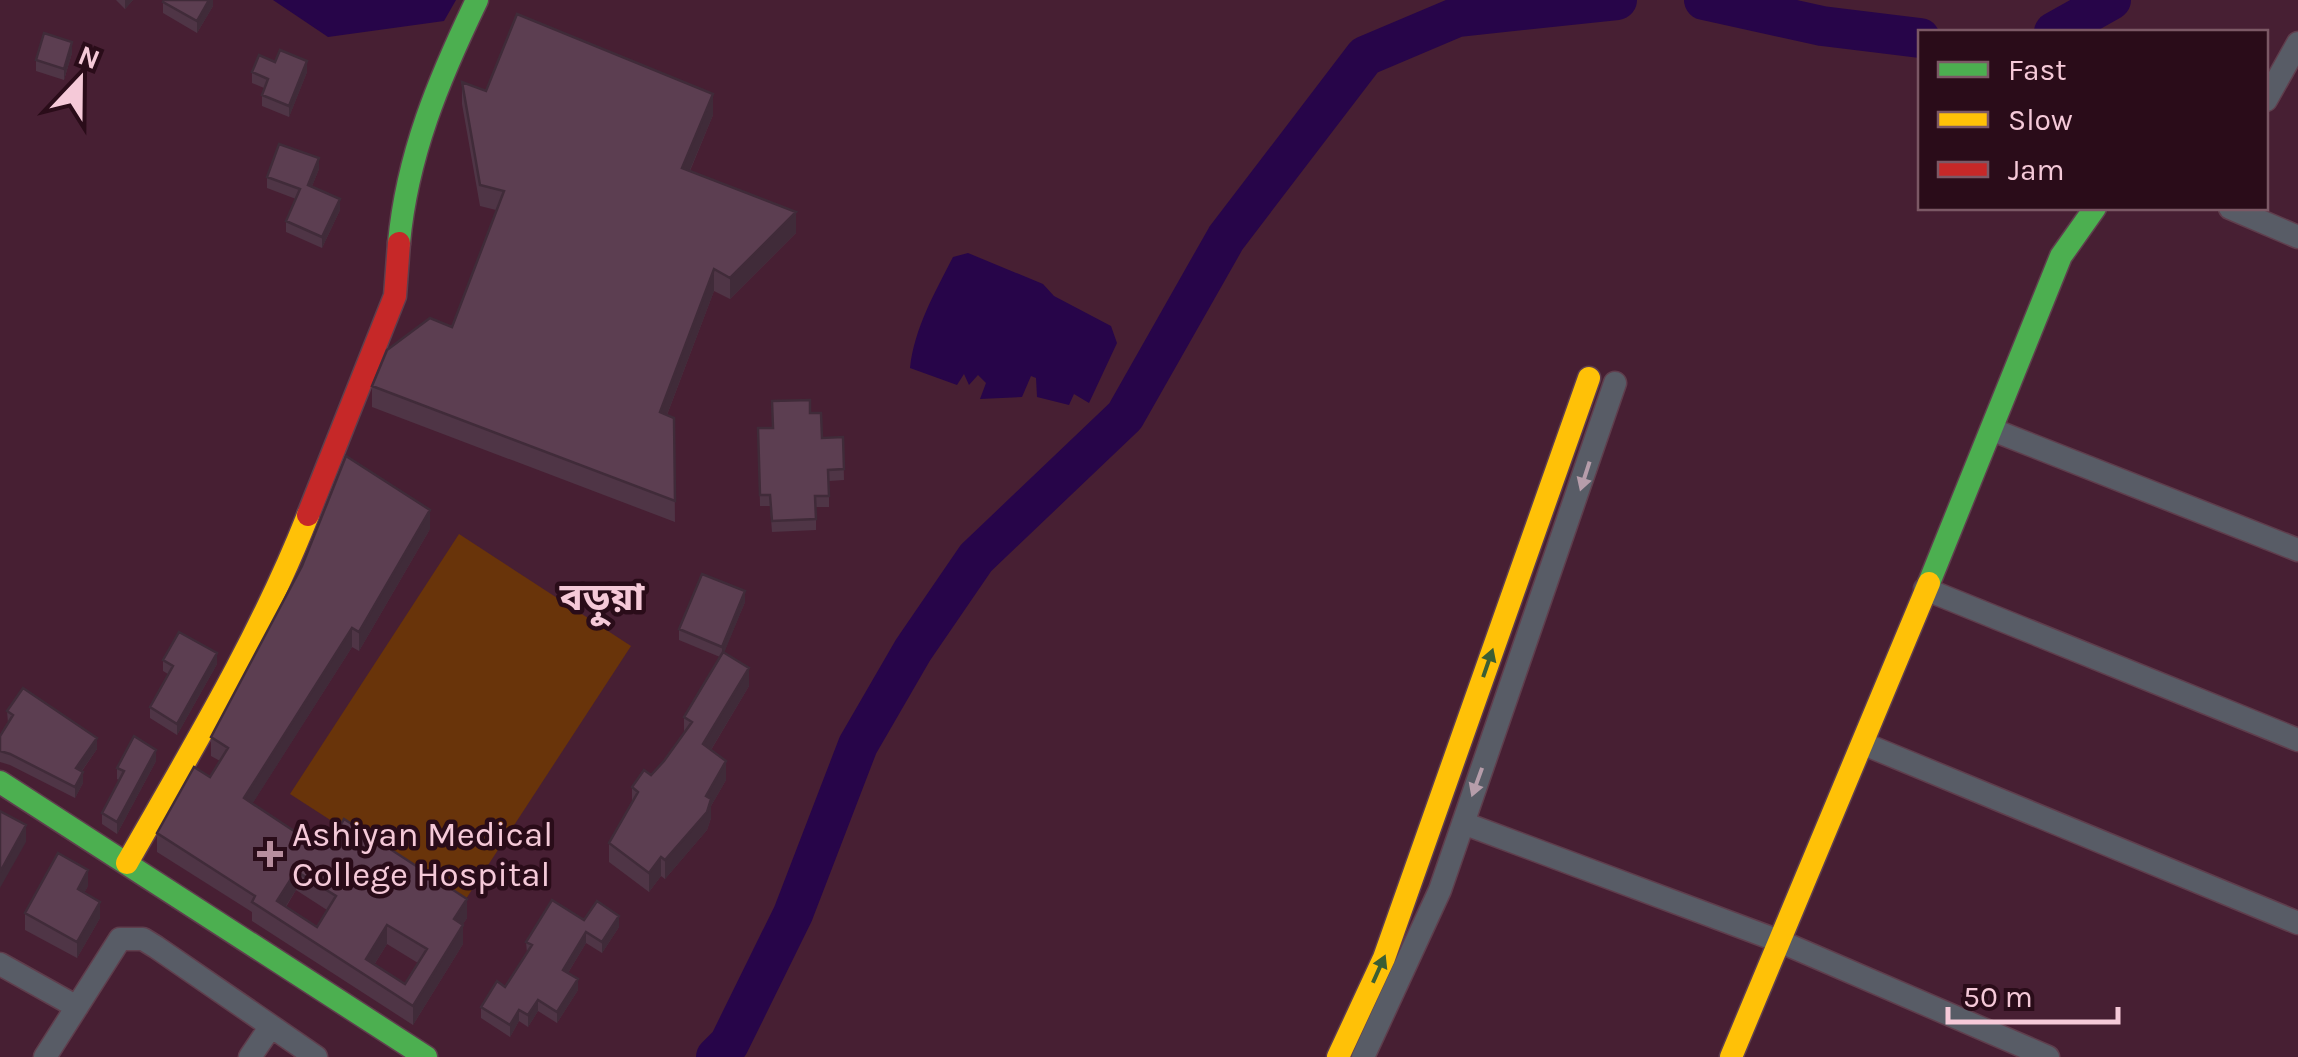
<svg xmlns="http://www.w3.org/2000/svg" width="2298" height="1057" viewBox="0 0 2298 1057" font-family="Karla,'Noto Sans Bengali',sans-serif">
<rect width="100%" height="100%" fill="#471f33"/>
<path fill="#69340a" d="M459 534 631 646 462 905 290 794Z"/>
<path fill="#270549" d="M273 0H456L444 21 328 37Z
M968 253 1043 284 1054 296 1111 326 1117 343 1089 403 1074 394 1069 405 1037 397 1036 378 1031 376 1022 397 980 399 986 383 978 375 969 385 964 374 957 385 910 368C914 329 935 292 953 257Z"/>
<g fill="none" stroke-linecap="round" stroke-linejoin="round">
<path stroke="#270549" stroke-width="40" d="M1704 0 1822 26 1920 38
M2054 32 2111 0
M716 1057 729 1044 793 914 858 745 913 650 976 558 1125 416 1226 238 1365 56 1457 17 1617 0"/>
<defs>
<path id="street" d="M2266 100 2298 43
M2230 208 2298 237
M1993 430 2298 550
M1925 589 2298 740
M1864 744 2298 923
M1463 823 1779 941 2048 1057
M0 964 77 1007
M45 1057 120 939H143L156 947 316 1057
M250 1057 271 1026
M1363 1057 1440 890 1615 383"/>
<path id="fast" d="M399 243C407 155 439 79 477 0
M1929 583 2061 256 2095 208
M0 782 426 1057"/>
<path id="slow" d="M127 863C192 749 260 637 308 515
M1338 1057 1384 958 1589 378
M1731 1057 1929 583"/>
<path id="jam" d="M308 515 395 296 399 243"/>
</defs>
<use href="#street" stroke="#5f3e4d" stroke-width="25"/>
<use href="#fast" stroke="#5f3e4d" stroke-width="25"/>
<use href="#slow" stroke="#5f3e4d" stroke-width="25"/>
<use href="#jam" stroke="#5f3e4d" stroke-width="25"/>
<use href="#street" stroke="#585c66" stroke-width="22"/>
<use href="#fast" stroke="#4caf50" stroke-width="22"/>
<use href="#slow" stroke="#ffc107" stroke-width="22"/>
<use href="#jam" stroke="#c62828" stroke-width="22"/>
</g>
<path fill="#4f3546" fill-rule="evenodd" d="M116 0H133L125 9Z
M213 0V6L197 33 163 13V2Z
M72 53 64 80 36 71V60Z
M275 62 307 72 289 117 262 106V95L264 88 252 83V72Z
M462 82 486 91 713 115 690 171 796 233 730 299 714 291 667 415 674 418 675 522 372 407V386L452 327 496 210 480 206 462 104Z
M319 169 312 186 340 210 322 248 286 232V221L296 199 267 188V177Z
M810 413 822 438 843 437 844 480 829 481V507H816V530L772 532 770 506H760L758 428H773Z
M430 529 359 651 352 647 252 804 297 833 328 846 467 918 463 924V944L413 1025 252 921V912L157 852V833L210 777 220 761 211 756V737ZM296 890 327 910 317 927 286 907ZM387 944 418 963 405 984 374 965Z
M745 602 724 652 749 686 711 750 726 780 711 806V818L707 830 665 879 661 876 649 892 609 862V843L632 802V787L651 775 664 761 684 734V717L720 657 679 640V629Z
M163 660 217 664 177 735 150 718V707L168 674 163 671Z
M7 711 97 749 82 771 83 783 75 798 10 765 0 762V736L8 723Z
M156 761 117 834 102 824V813L119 780 117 779V768Z
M88 886 84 893 100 918 77 958 25 930V913Z
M584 920 619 927 602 953 586 943 568 973 578 990 557 1023 538 1011 528 1027 519 1021 510 1037 481 1018V1007L505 987 527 953 526 942Z"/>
<path fill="#402b39" d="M125 0H133L125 9Z
M209 0H213V6L197 33V21Z
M72 42V53L64 80V69Z
M307 61V72L289 117V106Z
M713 94V115L682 189V168Z
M319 158V169L308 196V185Z
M340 199V210L322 248V237Z
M796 212V233L730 299V278Z
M714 269V291L660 433V412Z
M430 510V529L359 651V632Z
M745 591V602L722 658V647Z
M352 628V647L244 817V798Z
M217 653V664L177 735V724Z
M749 668V686L703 763V744Z
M97 738V749L76 779V768Z
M156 750V761L117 834V822Z
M726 761V780L711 806V818L707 830 665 879V860Z
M83 772V783L75 798V787Z
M26 825V842L0 888V872Z
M661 857V876L649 892V873Z
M88 870V886L78 905V889Z
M296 871V890L277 920V901Z
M467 899V918L454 938V919Z
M100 902V918L77 958V942Z
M619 916V927L602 953V942Z
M387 925V944L367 976 366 959Z
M463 925V944L413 1025V1006Z
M586 932V943L563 981V970Z
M578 979V990L557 1023V1012Z
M538 1000V1011L528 1027V1015Z
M519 1010V1021L510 1037V1025Z"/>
<path fill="#5c3e51" stroke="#402b39" stroke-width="2.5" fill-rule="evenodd" d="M164 0H209L197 21 163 2Z
M517 14 713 94 682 168 796 212 730 278 714 269 660 412 674 418 675 501 372 386 387 350 430 318 452 327 504 191 480 185 462 82 486 91Z
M44 33 72 42 64 69 36 60Z
M280 50 307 61 289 106 262 95 268 79 252 72 259 55 275 62Z
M279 144 319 158 308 185 340 199 322 237 286 221 300 189 267 177Z
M810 400V413H821L822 438 843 437 844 469 828 470 829 496H815L816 519 772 521 770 495H760L758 428H773L772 401Z
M346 456 430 510 359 632 352 628 244 798 297 833 300 828 328 846 344 819 467 899 454 919 463 925 413 1006 252 902 255 896 157 833 194 767 210 777 228 748 211 737 302 566ZM296 871 336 896 317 927 277 901ZM387 925 427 949 405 984 366 959Z
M702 574 745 591 722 647 679 629Z
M179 632 217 653 177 724 150 707 173 666 163 660Z
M723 652 749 668 703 744 726 761 706 796 711 799 707 812 665 860 661 857 649 873 609 843 638 792 632 787 644 770 651 775 664 761 692 722 684 717Z
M23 688 97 738 76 768 83 772 75 787 10 754 0 751V736L13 715 7 711Z
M134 736 156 750 117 822 102 813 124 771 117 768Z
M0 811 26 825 0 872Z
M58 853 88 870 78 889 100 902 77 942 25 913Z
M552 900 584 920 597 901 619 916 602 942 586 932 563 970 578 979 557 1012 538 1000 528 1015 519 1010 510 1025 481 1007 497 981 505 987 532 945 526 942Z"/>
<defs><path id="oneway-solid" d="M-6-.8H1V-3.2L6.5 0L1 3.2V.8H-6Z" transform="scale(2.5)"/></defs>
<g fill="#b69daa">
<use href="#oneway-solid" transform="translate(1585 476) rotate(108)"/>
<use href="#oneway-solid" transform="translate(1477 782) rotate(110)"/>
</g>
<g fill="#3b5e34">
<use href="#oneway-solid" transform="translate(1488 663) rotate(-71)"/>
<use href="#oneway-solid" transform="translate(1379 969) rotate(-66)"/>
</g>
<path fill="#b88e9e" stroke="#2a0c19" stroke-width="4" d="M265 839h10v10h10v10h-10v10h-10v-10h-10v-10h10z"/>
<g text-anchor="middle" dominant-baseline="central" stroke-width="9" stroke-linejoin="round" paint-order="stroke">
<g font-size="35" fill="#f5c9d8" stroke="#2a0c19" text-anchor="start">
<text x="292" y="834">Ashiyan Medical<tspan x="292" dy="40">College Hospital</tspan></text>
</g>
<g font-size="38" font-weight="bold" fill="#f5c9d8" stroke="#2a0c19">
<text x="602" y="597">বড়ুয়া</text>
</g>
</g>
<rect x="1918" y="30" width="350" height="180" fill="#2a0c19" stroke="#7b5865" stroke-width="2.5"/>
<rect x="1938" y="62" width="50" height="15" fill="#4caf50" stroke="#7b5865" stroke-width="2.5"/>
<text x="2008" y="80" font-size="30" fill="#f5c9d8">Fast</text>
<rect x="1938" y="112" width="50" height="15" fill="#ffc107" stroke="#7b5865" stroke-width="2.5"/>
<text x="2008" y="130" font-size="30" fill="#f5c9d8">Slow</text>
<rect x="1938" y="162" width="50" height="15" fill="#c62828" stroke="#7b5865" stroke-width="2.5"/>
<text x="2008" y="180" font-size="30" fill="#f5c9d8">Jam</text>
<g transform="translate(80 80) rotate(22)" stroke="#2a0c19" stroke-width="8" paint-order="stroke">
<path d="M0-8L18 38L0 25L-18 38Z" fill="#f5c9d8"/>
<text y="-15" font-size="28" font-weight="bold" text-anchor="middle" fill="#f5c9d8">N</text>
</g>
<path d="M1948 1007v15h170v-15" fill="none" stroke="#f5c9d8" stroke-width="5"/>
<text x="1963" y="1007" font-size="30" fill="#f5c9d8" stroke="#2a0c19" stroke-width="8" paint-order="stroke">50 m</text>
</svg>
